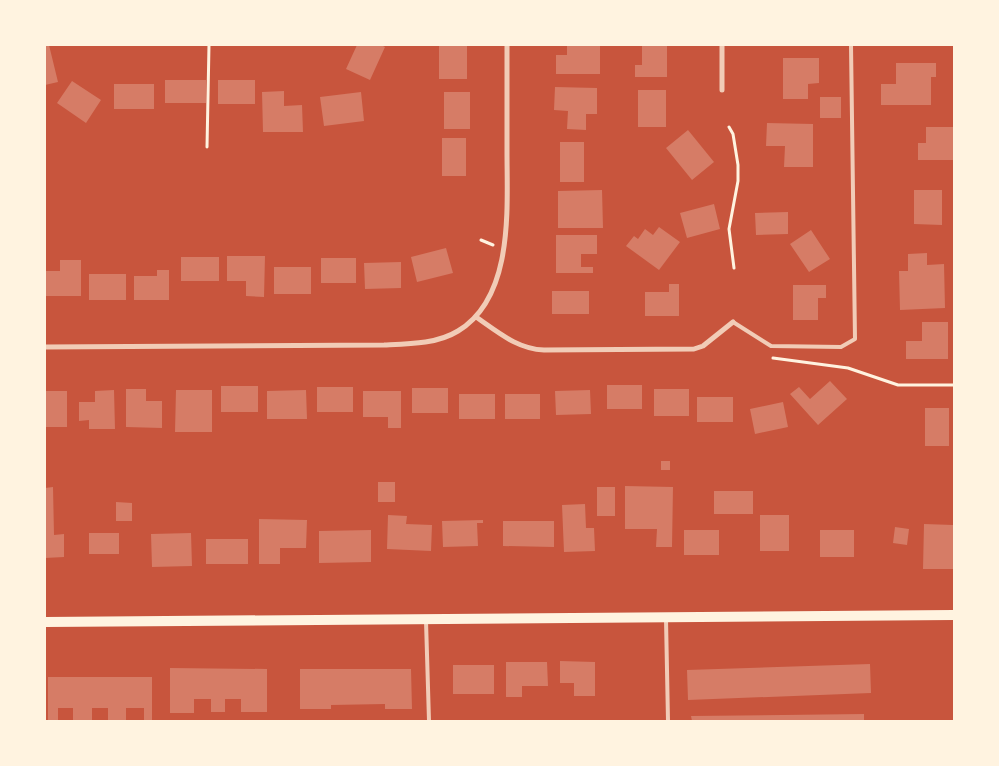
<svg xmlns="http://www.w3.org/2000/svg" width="999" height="766" viewBox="0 0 999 766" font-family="Roboto,sans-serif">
<rect width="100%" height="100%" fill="#c8553d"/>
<path fill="#d67c66" d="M45 45H49L58 82 45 85Z
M357 45H381L385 47 370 80 346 69Z
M439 45H467V79H439Z
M567 45H600V74H556V55H567Z
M642 45H667V77H635V65H642Z
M783 58H819V83L808 84V99H783Z
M896 63H936V77H931V105H881V84H896Z
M165 80H206V103H165Z
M218 80H255V104H218Z
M72 81 101 100 86 123 57 103Z
M114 84H154V109H114Z
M555 87 597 88V114H586V130L567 129 568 111 554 110Z
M638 90H666V127H638Z
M284 91V106L302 105 303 132H263L262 92Z
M361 92 364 121 324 126 320 97Z
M444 92H470V129H444Z
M820 97H841V118H820Z
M767 123 813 124V167H784L785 146H766Z
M926 127H953V160H918V143H926Z
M688 130 714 162 692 180 666 148Z
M442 138H466V176H442Z
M560 142H584V182H560Z
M602 190 603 228H558V191Z
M914 190H942V225L914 224Z
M714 204 720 229 687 238 680 213Z
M788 212V234L756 235 755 213Z
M659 227 680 242 659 270 626 246 634 236 638 239 645 229 653 235Z
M811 230 830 259 809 272 790 244Z
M556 235H597V254H581V267H593V273H556Z
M446 248 453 273 417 282 411 257Z
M927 253V265L944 264 945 308 900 310 899 271H908V254Z
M227 256H265L264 297 246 296V281H227Z
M181 257H219V281H181Z
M321 258H356V283H321Z
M60 260H81V296H45V271H60Z
M401 262V288L365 289 364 263Z
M274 267H311V294H274Z
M157 270H169V300H134V276H157Z
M89 274H126V300H89Z
M669 284H679V316H645V292H669Z
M793 285H826V298H818V320H793Z
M552 291H589V314H552Z
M922 322H948V359H906V341H922Z
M830 381 847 399 818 425 790 394 799 387 810 399Z
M607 385H642V409H607Z
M221 386H258V412H221Z
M317 387H353V412H317Z
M412 388H448V413H412Z
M126 389H146V401H162V428L126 427Z
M654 389H689V416H654Z
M114 390 115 429H89V420L79 421V402H95V391Z
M176 390H212V432H175Z
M306 390 307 419H267V391Z
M590 390 591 414 556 415 555 391Z
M45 391H67V427H45Z
M363 391H401V428H388V417H363Z
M459 394H495V419H459Z
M505 394H540V419H505Z
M697 397H733V422H697Z
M783 402 788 427 755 434 750 409Z
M925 408H949V446H925Z
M661 461H670V470H661Z
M378 482H395V502H378Z
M625 486 673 487 672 547H656L657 529H625Z
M53 487 54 535 64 534V557L45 558V488Z
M597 487H615V516H597Z
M714 491H753V514H714Z
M116 502 132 503V521H116Z
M585 504 586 528H594L595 551 564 552 562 505Z
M388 515 407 516 406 524 432 525 431 551 387 549Z
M760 515H789V551H760Z
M259 519 307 520 306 548H280V564H259Z
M483 520V523H477L478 546 443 547 442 521Z
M503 521H554V547L503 546Z
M924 524 953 525V569H923Z
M895 527 909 529 907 545 893 543Z
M371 530V562L319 563V531Z
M684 530H719V555H684Z
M820 530H854V557H820Z
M89 533H119V554H89Z
M191 533 192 566 152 567 151 534Z
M206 539H248V564H206Z
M560 661 595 662V696H574V683H560Z
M506 662H547L548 686H522V697H506Z
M870 664 871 693 688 700 687 670Z
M453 665H494V694H453Z
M170 668 267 669V712H241V699H225V712H211V699H194V713H170Z
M300 669H411L412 709H385V704L331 705V709H300Z
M48 677H152V720H144V708H126V721H108V708H92V721H73V708H58V721H48Z
M864 714V721H692L691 716Z"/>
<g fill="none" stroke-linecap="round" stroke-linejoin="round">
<path stroke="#fff3e0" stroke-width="3" d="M729 127 733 134 738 165V181L729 229 734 268
M207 147 209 45
M481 240 493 245
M773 358 848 368 898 385H954"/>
<path stroke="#f1ccb7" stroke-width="4" d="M733 322 771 346 841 347 855 339 851 45
M666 619 668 721
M426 621 429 721"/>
<path stroke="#f1ccb7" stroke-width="5" d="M722 45V90
M476 317C498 332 517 349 544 350L694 349 703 346 733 322
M45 347 384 345C409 344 437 344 458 331 514 297 507 209 507 152 507 116 507 81 507 45"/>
<path stroke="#fff3e0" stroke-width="10" d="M45 622 954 615"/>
</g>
<rect width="999" height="766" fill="none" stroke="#fff3e0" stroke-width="92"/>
</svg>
